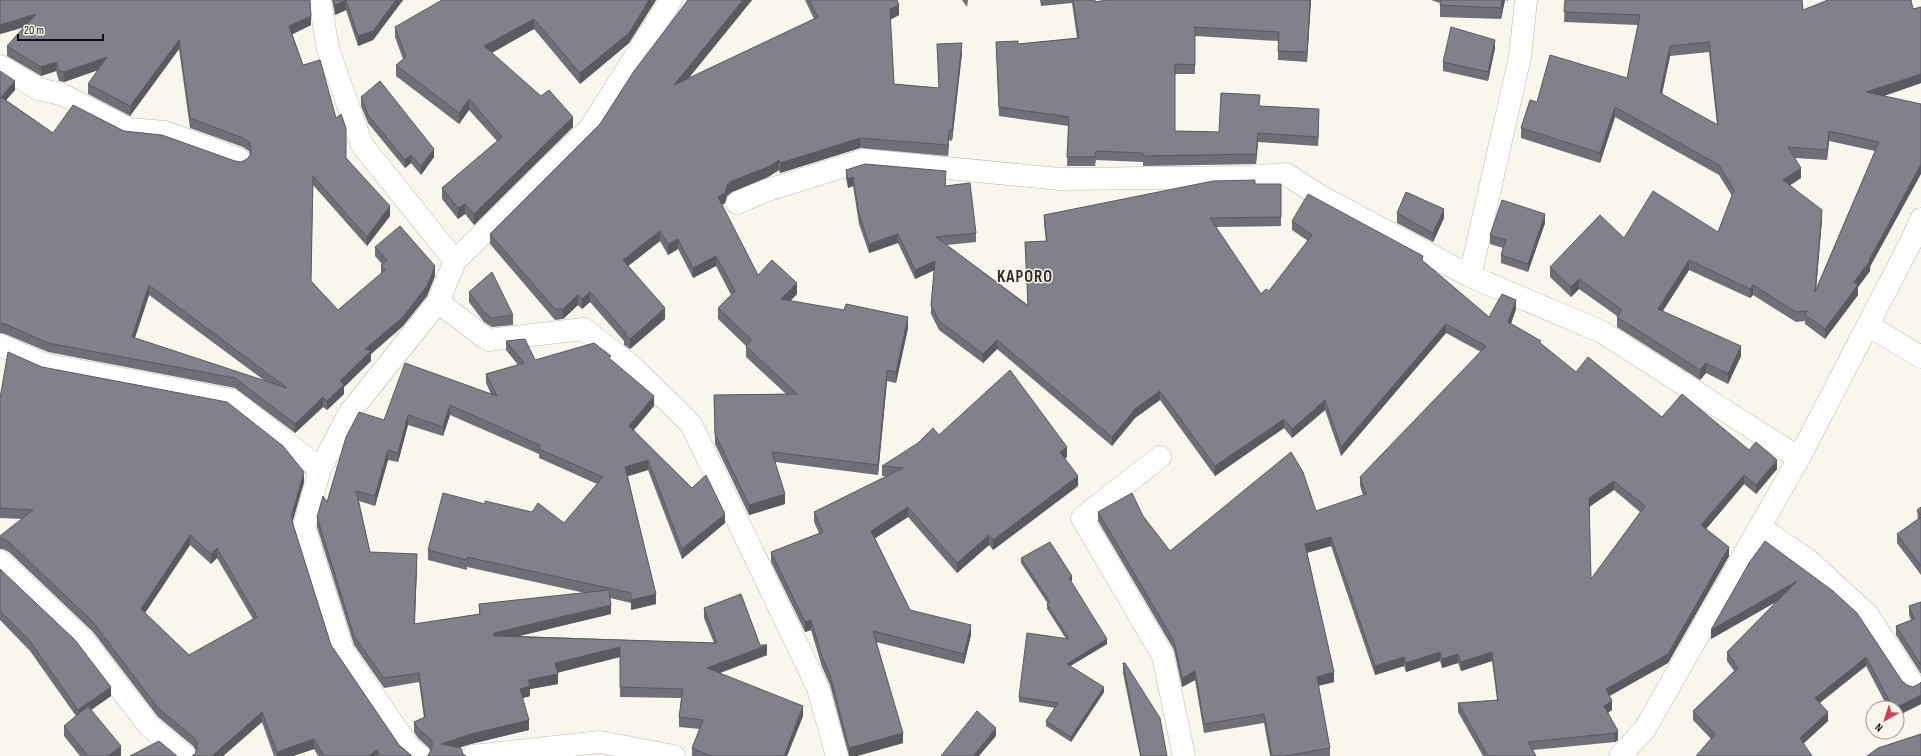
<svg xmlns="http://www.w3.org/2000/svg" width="1921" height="756" viewBox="0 0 1921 756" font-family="'Sofia Sans Condensed',sans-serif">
<rect width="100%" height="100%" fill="#f9f6ec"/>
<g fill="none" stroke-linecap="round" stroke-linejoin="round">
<defs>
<path id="minor" d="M320 0 328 49 362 145 455 261
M1526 0 1520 57 1470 276 1602 332 1799 458
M0 66 38 89 61 94 129 129 165 132 239 159
M737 203 768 190 864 160 1060 179 1245 177 1286 174 1320 196 1470 276
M438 302 488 340 584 329 635 369 691 424 818 688 837 756
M1868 325 1921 357
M0 345 44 364 232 400 320 469
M1160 457 1082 518 1163 656 1184 756
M1760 527 1808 560 1867 614 1912 683
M0 561 84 641 149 726 185 756
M420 756 409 747 343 651 304 527 320 469 350 412 438 302 455 261 590 128 671 0
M473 756 600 742 674 756
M1620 756 1645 729 1799 458 1912 240 1921 219"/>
</defs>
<use href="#minor" stroke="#bcb9b0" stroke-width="23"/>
<use href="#minor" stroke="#fff" stroke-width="22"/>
</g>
<path fill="#6e6f77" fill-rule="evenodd" d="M0 0 311 25 292 34 303 65 346 158 390 216 367 246 313 185 311 282 338 310 381 274V265L382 264 375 256V247L435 276 427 296 403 326 371 354V361L344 387V394L327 410 323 407 295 433 235 388 48 352 5 334 0 333V71L15 90 6 100 53 133 124 131 235 161 241 162 247 159 250 155 249 151 243 147 190 128 179 49 130 116 88 94V84L98 70 64 82 59 81 56 71 41 76 7 56V46L24 27 0 34ZM149 295 265 381 135 338Z
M332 0H403L373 40 358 46 346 10 335 15Z
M656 0 629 43 580 84 534 29 492 53 573 127 474 225 465 214 458 219 442 199V188L497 141 469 110 459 124 396 76V65L403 59 395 37V27Z
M688 0H752L688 79 814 19 805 0H897L899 15 890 19 894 84 939 88 937 44 962 53 952 141 949 140 948 156 860 148 780 173 779 170 768 177 732 192 727 196 725 203 722 205 758 275 797 294 790 301 908 328 896 383 887 381 878 475 775 462 785 504 749 515 715 444 714 395 786 394 746 357V346L718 319V308L731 295 716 266 693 278 678 249 668 255 660 241 628 266 665 319 630 349 624 345V341L590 302 582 309 578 305 563 319 555 320 490 244V234L600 124Z
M962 0H968L967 7Z
M1040 0H1095V2L1107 0H1311L1307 62 1278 60V41L1195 36V74H1175V131L1219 132 1260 106 1319 118 1318 146 1258 142 1256 164 1143 166V162L1096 160 1095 166H1067L1068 126 999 116 996 42 1018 44 1077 38 1072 3 1041 6Z
M1431 0H1508V1L1505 0 1501 19 1440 17V3Z
M1565 0 1803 10 1913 9 1921 7V83L1884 96 1870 271 1858 287V295L1825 339 1805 324V321L1796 322 1753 295 1750 298 1689 270 1663 311 1741 356 1728 384 1706 373 1700 380 1617 327V316L1579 289 1571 297 1550 277V267L1624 238 1718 232 1732 196 1719 175 1615 117 1600 163 1521 138V128L1537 102 1627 78 1638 25 1564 22ZM1709 52 1717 125 1662 94 1670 56ZM1829 141 1875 151 1816 289 1822 219 1790 185 1801 178 1795 158 1827 160Z
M1495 48 1488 81 1443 71V62Z
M361 97 434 157 421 175 411 163 405 168 368 123 361 106Z
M846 170 946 180 945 186 976 233V242L947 245 1028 305 1025 242H1046L1044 224V215L1255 184H1281V226L1216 227 1261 294 1269 291 1308 241 1292 230V221L1423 262 1489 317 1516 309 1511 324 1541 344 1576 372 1662 417 1749 450 1777 469 1756 494 1744 484 1706 529 1729 556 1668 663 1609 696 1612 710 1608 713 1618 731V740L1615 742 1533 750 1536 756H1483L1458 712V703L1497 700 1492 661 1461 671 1458 663 1442 668 1440 661 1406 672 1404 666 1375 675 1331 546 1307 553 1334 682 1318 686 1330 748V756H1270L1264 723 1204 733 1195 680 1182 687 1174 650 1098 521V512L1143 516 1170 551 1316 511 1363 495 1360 486V477L1481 352 1446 333 1341 456 1325 410 1292 438 1284 428 1215 476 1160 400 1135 418 1112 446 997 349 983 363 939 330 931 314V305L934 270 915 279 898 243 869 253 859 224 853 186 848 188 846 179ZM1614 490 1640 512 1591 579 1589 507Z
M1397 213 1444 218 1433 242 1397 223Z
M1545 223 1528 272 1501 263V255L1503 248 1490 244V235Z
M469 292 513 315V325L492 327 484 322 469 302Z
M506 341 535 360H611L654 406 634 430 725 523 682 559 648 470 628 476 656 604 631 610V603L610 598 611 614 518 636 714 643 704 618V608L760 645 767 655 719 673 803 716 787 756H692V748L700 729 679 727V717L681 698 620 697V657L557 673 558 684 530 689V696L522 698 529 730 471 744 458 748 463 754H429L431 751 428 747 418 738 414 732V722L424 718 419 682 384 688 354 645 317 527V517L384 420 491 394 486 383V374L518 365 506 350ZM450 415 539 454V458L597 484 564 523 485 504 428 550V560L467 570V567L585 593 479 604V614L415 624 417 564 370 552 359 501 375 506 388 460 398 462 408 425 443 436Z
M0 398 304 482 292 522 331 645 399 745 412 756H318L314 749 293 756H274L262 722 223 756H192L195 754 196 751 193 746 158 717 93 632 9 552 3 549H0V536L22 519 0 518ZM190 545 211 564 217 558 253 619 189 655 145 613Z
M939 435 1067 457 1065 458 1078 486 993 550 989 545 957 573 908 517 875 538 910 610 971 635 964 664 876 642 903 743 857 756H849L830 685 822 667 811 630 805 632 771 562V552L819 533 814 522V512L887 476H882V466Z
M1921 507V575L1897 543V534L1918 519 1917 510Z
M1021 558 1072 580 1071 581 1107 644 1070 666 1104 692 1071 742 1046 726V721L1055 708 1019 702V697L1066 639 1047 609V604H1048L1021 563Z
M1749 563 1907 685 1913 687 1919 684 1921 682V704L1897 716V708H1888L1866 666 1820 703 1828 721 1803 743 1711 739 1693 720V711L1734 671 1727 661V652L1777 601 1711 639Z
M0 569 111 696 91 710 121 755 120 756H80L64 736V726L76 716 30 651 0 620Z
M1921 602V674L1896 635V626L1911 620 1909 615V606Z
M1123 663 1167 756H1140L1123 673Z"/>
<path fill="#5a5a61" d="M346 0V10L335 15V5Z
M396 0H403L373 40 358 46V36Z
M649 0H656L629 43 580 84V73Z
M743 0H752L674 96V85Z
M1310 0H1311L1307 62V52Z
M1502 0H1505L1501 19V8Z
M899 5V15L890 20V9Z
M36 14V24L0 34V25Z
M311 16V25L289 36V26Z
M534 19V29L484 57V46Z
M179 40V49L130 116V106Z
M1495 40V48L1488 81V72Z
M962 43V53L952 141V130Z
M1670 46V56L1660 103V93Z
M107 57V67L64 82V72Z
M56 62V71L41 76V67Z
M1921 74V83L1866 102V92Z
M15 81V90L1 106V97Z
M469 99V110L459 124V113Z
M1615 107V117L1600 163V153Z
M1319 109V118L1318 146V137Z
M573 117V127L474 225V214Z
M949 130V140L948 156V145Z
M1829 131V141L1827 160V150Z
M1258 133V142L1256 164V154Z
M860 138V148L780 173V163Z
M434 149V157L421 175V166Z
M411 155V163L405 168V160Z
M779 160V170L768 177 732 192 727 196 725 203 718 207V197L727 185 732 181Z
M1921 164V174L1870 267V271L1858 287V295L1825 339V329L1854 282 1869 260Z
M1801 168V178L1783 190V180Z
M853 177V186L848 188V179Z
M465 204V214L458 219V208Z
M390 206V216L367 246V237Z
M1444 209V218L1433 242V233Z
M1822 210V219L1815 302V292Z
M1545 214V223L1528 272V264Z
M660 231V241L623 270V260Z
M898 234V243L869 253V244Z
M678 239V249L668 255V244Z
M716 256V266L693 278V268Z
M1689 260V270L1658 318V309Z
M935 261V270L915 279V270Z
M435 266V276L427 296 403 326 371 354V361L344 387V394L327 410V401L340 381 365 349Z
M1579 279V289L1571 297V287Z
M797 283V294L781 310V299Z
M149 285V295L132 346V337Z
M1753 285V295L1750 298V289Z
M590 292V302L582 309V299Z
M578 295V305L563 319V309Z
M1516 300V309L1508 331V322Z
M665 308V319L630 349V339Z
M908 317V328L896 383V372Z
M1446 324V333L1341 456V447Z
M997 340V349L983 363V354Z
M1741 346V356L1728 384V374Z
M1706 363V373L1700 380V370Z
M887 370V381L878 475V465Z
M1160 391V400L1135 418 1112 446V437L1135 409Z
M654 396V406L629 435V426Z
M323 397V407L295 433V424Z
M1325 400V410L1292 438V429Z
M450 405V415L443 436V427Z
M408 415V425L398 462V453Z
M1284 419V428L1215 476V466Z
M1067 447V457L1060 462V452Z
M388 450V460L375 506V496Z
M648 460V470L625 477V467Z
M1777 460V469L1756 494V485Z
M304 472V482L292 524V514Z
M1744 475V484L1701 535V525Z
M1078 476V486L993 550V540Z
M1614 481V490L1589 507V498Z
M785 494V504L749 515V505Z
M908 507V517L871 541V531Z
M725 514V523L682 559V549Z
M190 535V545L141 619V609Z
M989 535V545L957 573V563Z
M1331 537V546L1305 553V544Z
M1729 547V556L1668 663 1606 698V689Z
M217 548V558L211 564V554Z
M417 554V564L414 634V624Z
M1072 576V580L1069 583V578Z
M1797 581V590L1711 639V630Z
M656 594V604L631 610V600Z
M611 605V614L494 642V633Z
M811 620V630L805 632V622Z
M971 625V635L964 664V654Z
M1107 639V644L1067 668V664Z
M767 645V655L707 678V668Z
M620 647V657L555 673V663Z
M1440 652V661L1406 672V663Z
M1492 652V661L1461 671V662Z
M1458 654V663L1442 668V659Z
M1404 657V666L1375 675V666Z
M1866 657V666L1815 706V698Z
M1195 671V680L1182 687V678Z
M1334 672V682L1317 686V677Z
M558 674V684L530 689V696L520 699V689L528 680Z
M111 687V696L78 719V710Z
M1104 687V692L1071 742V737Z
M1921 695V704L1897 716V708H1895Z
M1612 701V710L1604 715V706Z
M803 706V716L787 756H784Z
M262 712V722L223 756H212Z
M1828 712V721L1800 747V738Z
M529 720V730L471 744 441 753V744L471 734Z
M996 728V736L979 756H973Z
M1618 731V740L1615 742V733Z
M903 733V743L857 756H849V748Z
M314 739V749L293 756H277V752Z
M121 746V755L120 756H108Z
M377 750V756H368Z"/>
<path fill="#80818a" stroke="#5a5a61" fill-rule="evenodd" d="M0 0H310L311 16 289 26 303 65 320 60 336 118 341 114 346 128V158L390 206 367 237 313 176 311 281 338 310 385 270 381 265 387 260 375 247 400 226 435 266 427 286 403 317 365 349 371 351 340 381 344 385 327 401 323 397 295 424 235 378 48 343 5 324 0 323V71L15 81 1 97 53 133 73 105 124 131 162 135 235 161 241 162 247 159 251 154V148L249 142 243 138 190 118 179 40 130 106 88 84 107 57 64 72 59 71 56 62 41 67 7 46 36 14 0 25ZM149 285 287 388 132 337Z
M334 0H396L373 31 358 36 346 0 335 5Z
M442 0H649L629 33 580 73 534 19 484 46 541 96 549 90 573 117 474 214 465 204 458 208 442 188 502 137 469 99 459 113 396 65 406 57 395 27Z
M688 0H743L674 85 818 17 809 0H897L899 5 890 9 894 84 939 88 937 44 962 43 952 130H949L948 145 860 138 780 163 779 160 768 167 732 181 727 185 725 193 718 197 758 275 772 260 797 283 781 299 844 310 846 304 908 317 896 372 887 370 878 465 772 452 785 494 749 505 715 434 714 395 797 394 746 346 752 340 718 308 735 291 716 256 693 268 678 239 668 244 660 231 623 260 665 308 630 339 624 334H627L590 292 582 299 578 295 563 309H555L490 234 600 124 634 71Z
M1073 0H1095V2L1107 0H1310L1307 52 1278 51 1279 32 1195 27V65L1175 64V131L1219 132 1221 93 1260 95 1259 106 1319 109 1318 137 1258 133 1256 154 1143 156V153L1096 151 1095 157H1067L1069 117 999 107 996 42 1018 41V44L1079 38Z
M1441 0H1502L1501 8 1440 5Z
M1565 0H1802L1803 10 1828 0H1911L1913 9 1921 7V74L1866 92 1921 104V164L1869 260 1870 261 1854 282 1858 285 1825 329 1805 315 1807 311 1796 312 1753 285 1750 289 1689 260 1658 309 1741 346 1728 374 1706 363 1700 370 1617 317 1622 310 1579 279 1571 287 1550 267 1600 215 1624 238 1653 191 1718 232 1734 190 1719 165 1615 107 1600 153 1521 128 1530 100 1537 102 1550 55 1627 78 1640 15 1564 12ZM1709 42 1718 125 1660 93 1670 46ZM1829 131 1879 142 1815 292 1822 210 1783 180 1801 168 1788 147 1827 150Z
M1451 27 1495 40 1488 72 1443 62Z
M380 81 434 149 421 166 411 155 405 160 368 115 361 97Z
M865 164 946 171 945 186 970 183 976 233 936 237 1028 306 1025 242 1047 241 1044 215 1213 181 1255 180V184H1281V217L1210 218 1261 294 1266 289 1269 291 1312 235 1292 221 1308 194 1423 256 1422 260 1489 317 1502 294 1516 300 1508 322 1541 341 1539 342 1576 372 1588 357 1662 417 1682 394 1749 450 1756 442 1777 460 1756 485 1744 475 1701 525 1729 547 1668 654 1606 689 1612 701 1604 706 1618 731 1615 733 1528 742 1536 756H1488L1458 703 1498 700 1492 652 1461 662 1458 654 1442 659 1440 652 1406 663 1404 657 1375 666 1331 537 1305 544 1334 672 1317 677 1330 748 1284 756H1272L1264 714 1204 724 1195 671 1182 678 1174 641 1098 512 1132 493 1143 516 1170 551 1291 452 1303 472 1316 511 1366 494 1360 477 1486 346 1446 324 1341 447 1325 400 1292 429 1284 419 1215 466 1160 391 1135 409 1112 437 997 340 983 354 939 321 931 305 935 261 915 270 898 234 869 244 859 214 853 177 848 179 846 170ZM1614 481 1645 506 1591 579 1589 498Z
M1406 192 1444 209 1433 233 1397 213Z
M1502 200 1545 214 1528 264 1501 255 1506 240 1490 235Z
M492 272 513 315 492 318 484 312 469 292Z
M525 339 535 360 594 343 611 356 609 358 654 396 629 426 692 488 706 475 725 514 682 549 648 460 625 467 656 594 631 600V593L467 557V560L428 550 443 493 485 504V501L532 512 538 503 564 523 603 477 539 449 540 445 450 405 443 427 408 415 398 453 388 450 375 496 356 491 370 552 417 554 414 624 480 614 479 604 609 590 611 605 494 633V636L717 643 704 608 741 594 760 645H767L707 668 803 706 784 756H711L692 748 703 720 679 717 683 689 620 687V647L555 663 558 674 528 680 530 686 520 689 529 720 471 734 441 744 461 748 463 754 466 756H427L429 754 432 748V741L428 737 418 729 414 722 425 717 419 673 384 678 354 636 317 517 323 496 327 502 346 437 359 412 384 420 405 363 497 396 486 374 524 363 506 341Z
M8 352 42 367 227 402 283 446 304 472 292 514V521L331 645 399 745 412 756H380L377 750 368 756H324L314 739 277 752 262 712 212 756H192L195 754 197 749V742L193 737 158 708 93 622 9 542 3 539H0V536L33 510 0 508V398ZM190 535 211 554 217 548 257 617 189 655 141 609Z
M1010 370 1067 447 1060 452 1078 476 993 540 989 535 957 563 908 507 871 531 910 610 971 625 964 654 873 631 903 733 849 748 830 675 822 657 811 620 805 622 771 552 823 532 814 512 903 468 882 466 918 443 933 428 939 435Z
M1921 507V515L1917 510Z
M1921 517V566L1897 534Z
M1765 541 1833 591 1857 613 1902 681 1907 685 1913 687 1919 684 1921 682V695L1895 708H1893L1866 657 1815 698 1828 712 1800 738 1812 756H1696L1715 734 1693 711 1738 668 1727 652 1797 581 1711 630 1749 563Z
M1050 542 1072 576 1069 578 1107 639 1067 664 1104 687 1071 737 1046 721 1058 703 1019 697 1027 633 1069 639 1047 604 1050 602 1021 558Z
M0 569 75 640 111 687 78 710 30 641 0 611Z
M1921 602V665L1896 626 1914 619 1909 606Z
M1123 663H1125L1160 718 1167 756H1141Z
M88 706 121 746 108 756H88L64 726Z
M977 711 996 728 973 756H941Z
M1921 734V756H1867L1878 748Z
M159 741 177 756H130Z"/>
<g text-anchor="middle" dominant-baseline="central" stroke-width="3" stroke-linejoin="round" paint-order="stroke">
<g font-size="17" font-weight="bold" letter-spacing="1" fill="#2e2c24" stroke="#f9f6ec">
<text x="1025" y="277">KAPORO</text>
</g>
</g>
<g transform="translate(1885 720) rotate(219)"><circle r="19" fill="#f9f6ec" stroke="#9b9992"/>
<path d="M0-3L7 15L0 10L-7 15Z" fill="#d14152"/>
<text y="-6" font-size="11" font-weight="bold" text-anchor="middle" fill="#0f0e0b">N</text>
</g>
<path d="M18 34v6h85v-6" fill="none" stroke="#0f0e0b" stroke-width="2"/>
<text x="24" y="34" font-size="12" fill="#0f0e0b" stroke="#f9f6ec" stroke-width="3" paint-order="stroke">20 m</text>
</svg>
